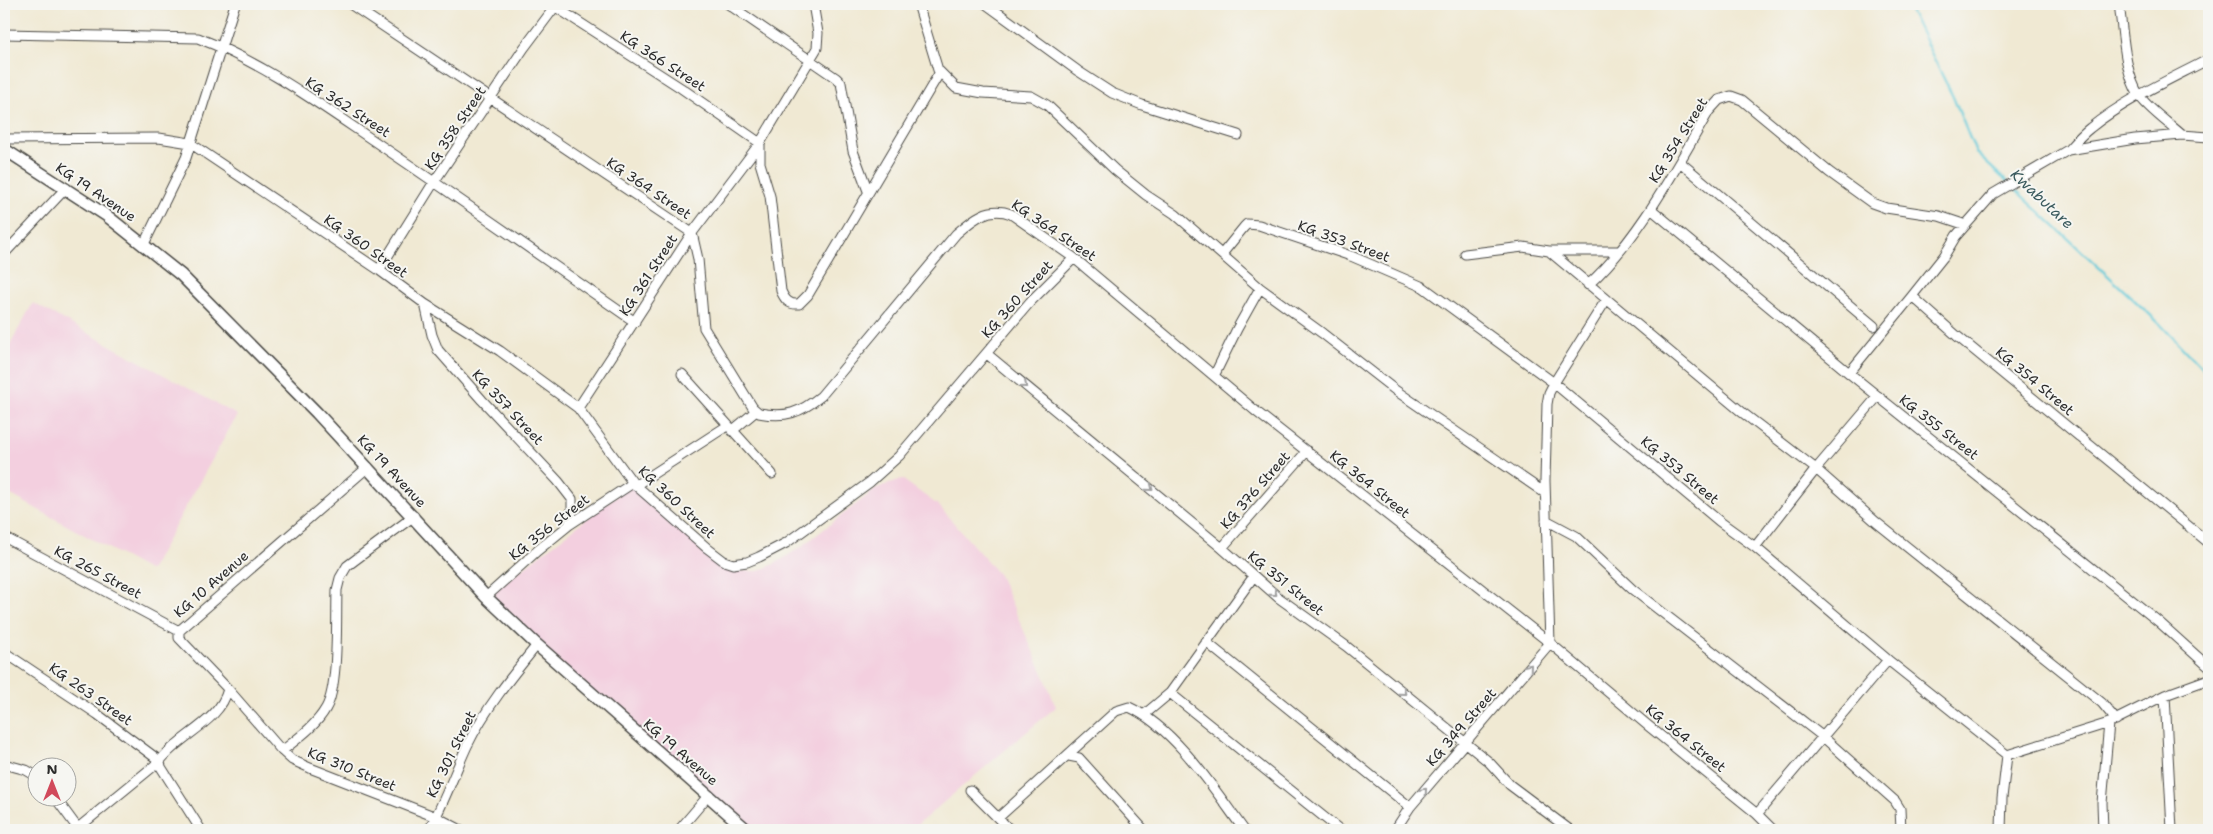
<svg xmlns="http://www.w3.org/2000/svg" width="2213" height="834" viewBox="0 0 2213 834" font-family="'Shantell Sans',sans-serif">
<rect width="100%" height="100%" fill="#f6f6f2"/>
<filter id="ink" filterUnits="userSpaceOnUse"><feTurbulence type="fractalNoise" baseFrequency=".02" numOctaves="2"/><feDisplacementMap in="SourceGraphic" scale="10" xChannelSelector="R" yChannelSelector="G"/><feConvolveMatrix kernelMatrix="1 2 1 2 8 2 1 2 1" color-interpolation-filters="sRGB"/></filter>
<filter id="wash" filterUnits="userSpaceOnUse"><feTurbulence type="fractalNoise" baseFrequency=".0096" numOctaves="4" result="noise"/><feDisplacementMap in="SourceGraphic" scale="20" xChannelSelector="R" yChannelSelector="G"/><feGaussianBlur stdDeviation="1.12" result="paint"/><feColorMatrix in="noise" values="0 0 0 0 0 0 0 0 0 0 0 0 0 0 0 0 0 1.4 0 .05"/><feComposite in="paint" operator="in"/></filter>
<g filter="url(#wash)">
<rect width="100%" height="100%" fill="#f0e9d3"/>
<path fill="#f3cfdf" d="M33 303 237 415 150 571 4 491V355Z
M902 479 939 506 999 575 1045 678 1056 707 911 830H746L486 597 633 483 721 565 734 571H758L776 563 801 547 877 488Z"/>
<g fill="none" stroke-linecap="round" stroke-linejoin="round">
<path stroke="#5cc7d6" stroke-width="2.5" d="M1907 4 1953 97 1976 153 2160 324 2209 376"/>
</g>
</g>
<g filter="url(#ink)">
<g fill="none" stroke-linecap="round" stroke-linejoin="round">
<defs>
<path id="minor" d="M350 4 692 233 698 259 704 328 753 408 759 413C786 418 800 413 821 396L956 234C972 220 988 205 1011 214L1074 258 1258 413 1550 643 1646 724 1757 814 1773 830
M551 4 681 88 760 143V163L770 196 781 291C785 300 789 305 799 304L808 295 940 72
M728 4 836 78 841 83 853 151 868 191
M918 4 938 70 956 88 983 93 1031 96 1047 105 1115 170 1146 195 1175 214 1260 288 1322 333 1395 390 1545 493
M986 4 1078 71 1112 93 1142 105 1238 135
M2119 4C2123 30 2124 73 2139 95 2146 107 2171 125 2182 135
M4 34 198 38C264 63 322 106 380 145 466 203 550 263 635 322
M2209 137 2182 135 2135 139 2068 150 1993 194 1956 236 1944 256 1912 296 1957 336 2209 543
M4 139 159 138 190 143 379 270 425 304 500 351 578 408 633 483 707 548 724 561 733 564 747 562 759 557 786 543 870 482 899 456 1030 302 1074 258
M2068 150C2075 142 2082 134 2090 128 2126 99 2169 80 2209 59
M1680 162 1874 326
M1651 209 1849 373 2159 622 2209 667
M144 244 186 158 235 4
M1549 251 1743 413 1816 469 1876 522 2102 703 2116 720
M4 254 66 188
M1222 254 1244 227 1247 224 1259 225 1351 256 1423 287 1554 383 1719 521 1755 547 1888 660 2007 755 2109 723 2165 695 2209 679
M1465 254 1523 247 1549 251H1620
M379 270 434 182 524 48 557 4
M1588 285C1639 239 1675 169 1709 111L1719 100 1731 96 1742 100 1829 172 1872 203 1886 208 1939 216 1966 225
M425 304 432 335 438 350 482 400 558 481 572 499V512L569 525
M987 354 1222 548 1279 598 1346 646 1489 762 1510 785 1570 830
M1849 373 1912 296
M682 374 772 474
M1214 376 1237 329 1260 288
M578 408 692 233 760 143 817 48 818 33 813 4
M732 431 756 411
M636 485 727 426
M1546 520 1576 536 1632 589 1822 736 1895 801 1900 809 1901 830
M4 537 179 631
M1755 547 1816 469 1878 396
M1222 548 1307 451
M486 597 537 551 569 525 633 483
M1206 642 1410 807
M4 652 97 714 160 761 78 828
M228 689 282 751 292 760 310 768 436 817 461 830
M1170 693 1340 830
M2165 695 2172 830
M1145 714 1170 693 1254 576
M282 751C297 739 316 726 326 708 339 686 336 618 337 590L340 578 347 566 414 516
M1069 756 1079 758 1144 830
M4 764 26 770 38 777
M970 790 1010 830
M54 796 79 830
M1757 814 1888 660
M998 818 1116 711 1129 707C1175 728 1214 789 1244 830
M4 828V830
M201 830 161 767 160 761C179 735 220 722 228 689L179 638V631L368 467
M429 830C444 803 454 774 467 746 485 709 511 677 537 645
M679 830 708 796
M1395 830 1410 807 1550 643 1545 481 1547 404 1549 393 1554 383 1606 300
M2001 830 2002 798 2007 755
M2103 830 2102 803 2109 723"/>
<path id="major" d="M4 149 107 216 181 275 317 413 486 597 537 645 747 830"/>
</defs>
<use href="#minor" stroke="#494844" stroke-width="11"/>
<use href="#major" stroke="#494844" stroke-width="14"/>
<use href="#minor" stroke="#fff" stroke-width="9"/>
<use href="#major" stroke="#fff" stroke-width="11"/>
</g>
<defs><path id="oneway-chevron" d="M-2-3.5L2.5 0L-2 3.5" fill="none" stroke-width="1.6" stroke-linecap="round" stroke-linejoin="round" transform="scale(1.25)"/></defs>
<g stroke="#a0a0a0">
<use href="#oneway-chevron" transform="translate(1024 385) rotate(40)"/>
<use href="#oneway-chevron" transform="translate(1150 488) rotate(39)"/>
<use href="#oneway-chevron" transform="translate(1274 593) rotate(41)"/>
<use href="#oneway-chevron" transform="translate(1529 667) rotate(-50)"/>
<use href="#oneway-chevron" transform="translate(1403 692) rotate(39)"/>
<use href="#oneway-chevron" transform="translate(1424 791) rotate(-49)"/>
</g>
</g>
<g text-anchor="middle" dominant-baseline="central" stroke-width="4" stroke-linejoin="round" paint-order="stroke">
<g font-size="14" fill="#2b2b2b" stroke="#f6f6f2">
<text transform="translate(663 61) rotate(33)">KG 366 Street</text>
<text transform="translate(348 107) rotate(33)">KG 362 Street</text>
<text transform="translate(455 128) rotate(-56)">KG 358 Street</text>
<text transform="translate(1678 140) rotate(-58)">KG 354 Street</text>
<text transform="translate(649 188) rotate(34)">KG 364 Street</text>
<text transform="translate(96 192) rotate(34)">KG 19 Avenue</text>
<text transform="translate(1054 230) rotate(34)">KG 364 Street</text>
<text transform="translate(1344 241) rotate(20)">KG 353 Street</text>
<text transform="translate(366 246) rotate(35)">KG 360 Street</text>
<text transform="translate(648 275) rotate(-57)">KG 361 Street</text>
<text transform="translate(1017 299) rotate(-48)">KG 360 Street</text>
<text transform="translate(2035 381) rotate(40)">KG 354 Street</text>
<text transform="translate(508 407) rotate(47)">KG 357 Street</text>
<text transform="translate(1939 427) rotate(38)">KG 355 Street</text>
<text transform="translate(1680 470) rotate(40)">KG 353 Street</text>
<text transform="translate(392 471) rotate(47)">KG 19 Avenue</text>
<text transform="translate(1370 484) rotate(39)">KG 364 Street</text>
<text transform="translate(1255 490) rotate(-49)">KG 376 Street</text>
<text transform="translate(677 502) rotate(43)">KG 360 Street</text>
<text transform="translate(549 527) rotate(-38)">KG 356 Street</text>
<text transform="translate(98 572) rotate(28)">KG 265 Street</text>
<text transform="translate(1286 583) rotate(39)">KG 351 Street</text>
<text transform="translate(211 584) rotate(-41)">KG 10 Avenue</text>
<text transform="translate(91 694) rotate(35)">KG 263 Street</text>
<text transform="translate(1461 727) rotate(-49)">KG 349 Street</text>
<text transform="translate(1686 738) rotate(39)">KG 364 Street</text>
<text transform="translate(681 752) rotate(41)">KG 19 Avenue</text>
<text transform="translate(451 754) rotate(-64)">KG 301 Street</text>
<text transform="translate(352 769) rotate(22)">KG 310 Street</text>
</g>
<g font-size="15" font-style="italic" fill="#3a5a5e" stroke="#f6f6f2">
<text transform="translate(2042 199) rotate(43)">Kwabutare</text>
</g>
</g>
<rect width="2213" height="834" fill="none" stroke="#f6f6f2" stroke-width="20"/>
<g transform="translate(52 782)"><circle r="24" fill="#f6f6f2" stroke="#a5a5a2"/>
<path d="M0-4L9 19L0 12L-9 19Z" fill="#d1495b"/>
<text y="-8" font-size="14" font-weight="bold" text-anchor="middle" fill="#2b2b2b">N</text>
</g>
</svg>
